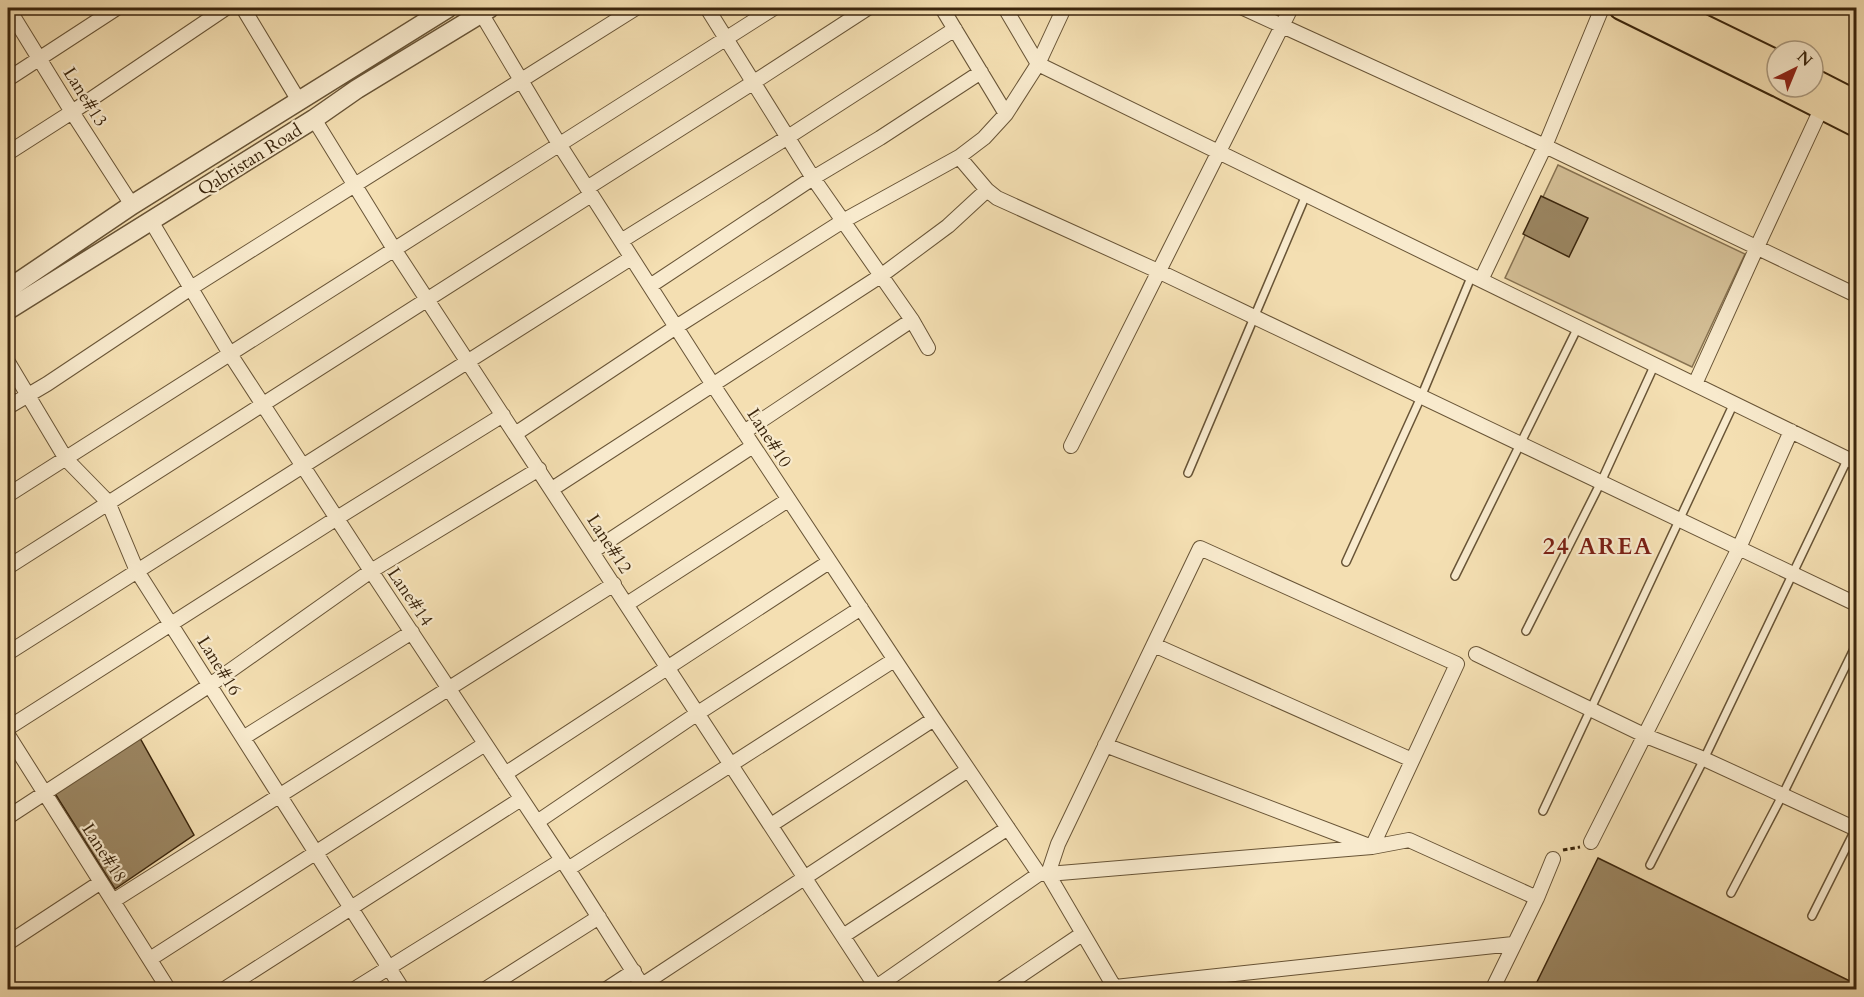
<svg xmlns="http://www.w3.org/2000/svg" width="1864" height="997" viewBox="0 0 1864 997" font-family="Cardo,serif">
<rect width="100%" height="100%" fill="#f4dfb2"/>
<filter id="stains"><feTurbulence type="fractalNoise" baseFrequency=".00333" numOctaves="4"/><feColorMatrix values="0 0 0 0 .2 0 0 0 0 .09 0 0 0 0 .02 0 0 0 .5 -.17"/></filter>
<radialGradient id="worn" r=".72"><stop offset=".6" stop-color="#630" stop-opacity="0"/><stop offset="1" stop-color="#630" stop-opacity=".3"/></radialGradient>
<path fill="#d4bf96" stroke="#877251" stroke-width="1.5" d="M1558 165 1745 254 1692 367 1505 278Z"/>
<path fill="#9b8662" stroke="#3a250c" stroke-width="1.5" d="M1541 196 1588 218 1569 257 1523 234Z
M140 738 194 835 115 889 54 792Z
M1598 858 1856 984V990H1533Z"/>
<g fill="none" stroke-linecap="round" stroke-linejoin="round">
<defs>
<path id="service" d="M1188 473 1306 195
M1346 562 1421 397 1472 275
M1455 576 1578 327
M1526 631 1601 482 1655 364
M1543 811 1734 403
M1650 865 1704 759 1848 458
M1731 893 1783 794 1856 645
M1812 916 1856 828"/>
<path id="minor" d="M8 8 72 112 132 205
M243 8 299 101
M707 8 813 178 912 320 928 348
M942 8 1006 114
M1005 8 1038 64 1856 463
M1243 8 1545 146 1856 295
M481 13 559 144 713 385 934 719 1039 874
M8 79 117 8
M314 119 394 249 876 987
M8 153 72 112 226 8
M959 157 987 190 997 198 1158 271 1856 604
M587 188 754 82 868 8
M151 221 230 354 371 571 568 869 645 990
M621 241 788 137 955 29
M1481 280 1545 146 1602 8
M650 286 813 178 880 138 981 72
M8 362 66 459 108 502 137 571 403 990
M1695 384 1757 247 1822 107
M8 407 47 384 191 288 636 8
M744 432 912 320
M515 434 676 327 843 221 959 157 984 138 1006 114 1038 64 1064 8
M1071 446 1291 8
M552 489 882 275 948 226 987 190
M8 495 774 8
M593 551 753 446
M8 567 591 195
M627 604 788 500
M1154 645 1412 760
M8 653 631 258
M1476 654 1646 736 1704 759 1856 829
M8 728 337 518 503 415
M8 735 169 990
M243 738 412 632
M1105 745 1372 847 1409 840 1537 898
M505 774 829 562
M8 817 210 685 371 571 539 469
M537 822 698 713 861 608
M771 825 934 719
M1591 842 1739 548 1791 431
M568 869 894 660
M113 901 614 584
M843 936 1008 828
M8 943 101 882
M150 959 485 744
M642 985 968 770
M1115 987 1513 944
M223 990 521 799
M353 990 562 860
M484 990 599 917
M605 990 634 971
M872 990 1039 874H1048L1372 847 1457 664 1200 548 1058 844 1048 874 1116 990
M999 990 1082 934
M1492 990 1537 898 1553 859"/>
<path id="tertiary" d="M8 289 132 205 448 8
M8 310 314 119 357 89 490 8"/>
<path id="primary" d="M1621 8 1777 85
M1666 8 1777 62
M1813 80 1856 102
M1781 87 1856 125"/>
</defs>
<use href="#service" stroke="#685436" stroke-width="10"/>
<use href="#minor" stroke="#685436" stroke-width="16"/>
<use href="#tertiary" stroke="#685436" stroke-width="21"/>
<use href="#primary" stroke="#3a250c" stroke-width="26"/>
<path stroke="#3a250c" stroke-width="3" stroke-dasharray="4.5 3" stroke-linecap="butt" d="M1563 850 1580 847"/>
<use href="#service" stroke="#f8eacd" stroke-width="7"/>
<use href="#minor" stroke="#f8eacd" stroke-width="14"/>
<use href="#tertiary" stroke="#f8eacd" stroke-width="18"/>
<use href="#primary" stroke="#f4dfb2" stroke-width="22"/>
</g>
<g text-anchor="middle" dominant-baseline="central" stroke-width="4.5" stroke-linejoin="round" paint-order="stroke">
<g font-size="18" fill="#3a250c" stroke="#f8eacd">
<text transform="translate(85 97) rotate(58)">Lane#13</text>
<text transform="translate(250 160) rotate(-32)">Qabristan Road</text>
<text transform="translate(769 438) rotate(57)">Lane#10</text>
<text transform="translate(609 544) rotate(57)">Lane#12</text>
<text transform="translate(410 597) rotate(56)">Lane#14</text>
<text transform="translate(219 666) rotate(58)">Lane#16</text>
<text transform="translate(104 853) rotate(57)">Lane#18</text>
</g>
<g font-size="24" font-weight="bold" letter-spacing="1.5" fill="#7a1f14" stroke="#f8eacd">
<text x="1598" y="546">24 AREA</text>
</g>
</g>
<rect width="1864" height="997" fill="none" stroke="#f4dfb2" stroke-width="30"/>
<rect x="9" y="9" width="1846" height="979" fill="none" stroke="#3a250c" stroke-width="3"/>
<rect x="15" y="15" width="1834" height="967" fill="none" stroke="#3a250c" stroke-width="1.5"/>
<g transform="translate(1795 69) rotate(43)"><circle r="28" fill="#f8eacd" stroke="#ac9b80" stroke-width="1.5"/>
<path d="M0-4.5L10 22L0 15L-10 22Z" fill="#8f2418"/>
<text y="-9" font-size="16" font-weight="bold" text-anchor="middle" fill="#3a250c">N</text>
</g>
<rect width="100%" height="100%" filter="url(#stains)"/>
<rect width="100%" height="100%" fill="url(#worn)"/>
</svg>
